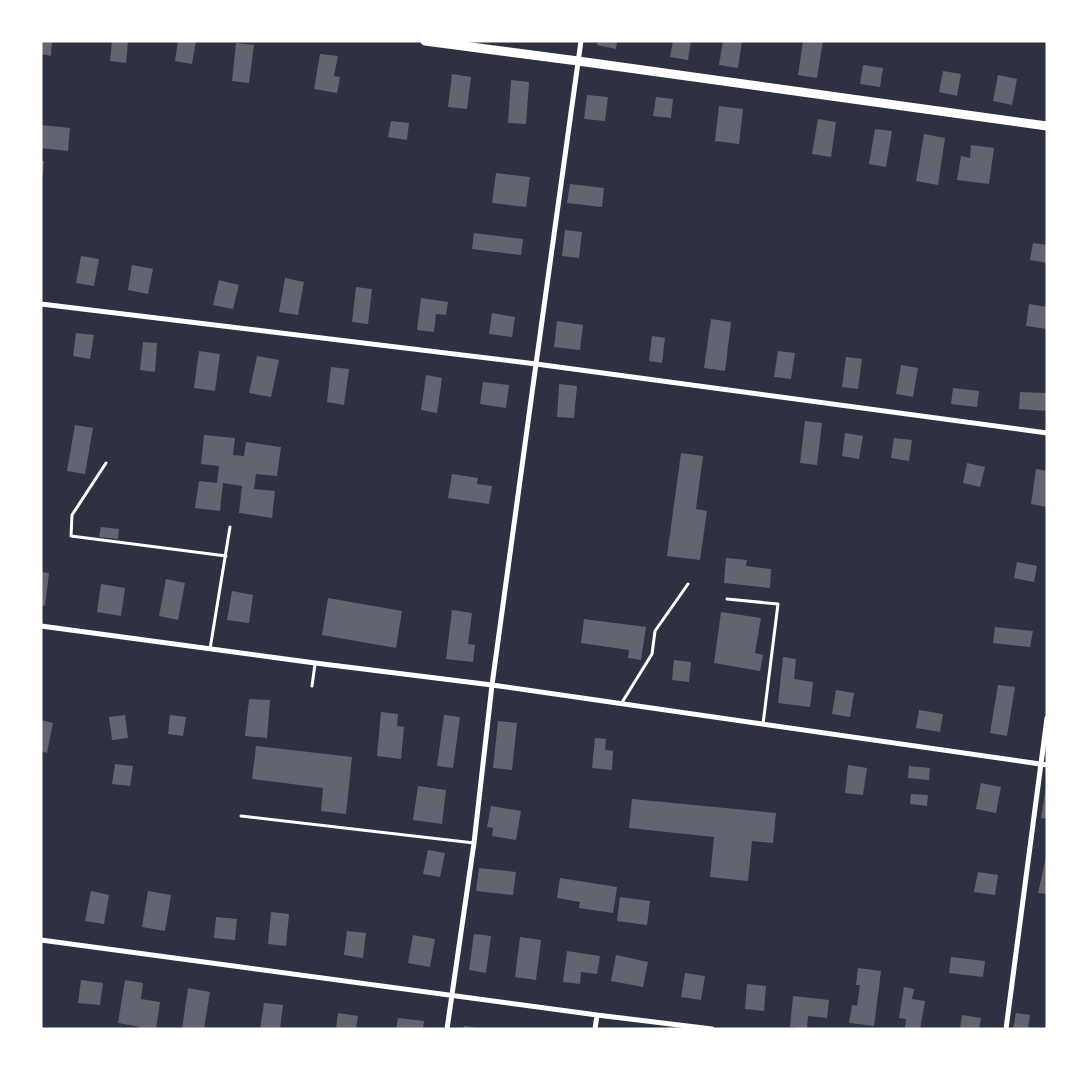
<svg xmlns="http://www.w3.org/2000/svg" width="1088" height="1070" viewBox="0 0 1088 1070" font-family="'DejaVu Sans',sans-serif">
<rect width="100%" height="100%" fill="#2d3142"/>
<path fill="#626471" d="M41 41H52L51 56 41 54Z
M112 41H128L126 63 110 61Z
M178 41H196L192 64 175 61Z
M598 41H617L616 49 597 45Z
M673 41H691L688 60 670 57Z
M723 41H742L738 68 719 65Z
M803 41H823L817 78 798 75Z
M236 43 254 45 249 83 232 81Z
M320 54 338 56 334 76 340 77 337 93 314 89Z
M863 65 883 68 880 87 860 84Z
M943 71 961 74 957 96 939 92Z
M452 74 471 77 467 109 448 107Z
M998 75 1017 79 1012 105 993 101Z
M511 80 529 82 526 124 508 123Z
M587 95 608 97 605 121 584 119Z
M656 97 673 99 671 118 653 116Z
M719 106 743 109 739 144 715 141Z
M818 119 836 122 831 157 812 154Z
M391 121 409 123 407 140 388 137Z
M41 125 70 128 68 151 41 148Z
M875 129 892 131 886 167 869 164Z
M924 134 945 138 938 185 916 181Z
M971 145 994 148 989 184 957 180 961 156 970 158Z
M41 161H44L43 175H41Z
M496 173 530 177 526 207 492 203Z
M570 184 604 188 602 207 567 203Z
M565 230 582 232 579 258 562 256Z
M474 233 523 239 521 255 472 249Z
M1033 243 1047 245V263L1030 260Z
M81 256 99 259 94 286 76 283Z
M132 265 153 269 148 294 128 290Z
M285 278 304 282 298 315 279 312Z
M219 280 239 285 233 309 213 305Z
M356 287 372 289 368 324 352 322Z
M421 298 448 302 446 315 436 314 434 332 417 330Z
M1029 304 1047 307V329L1026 326Z
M492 313 515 317 512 337 489 334Z
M711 319 731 322 725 371 704 368Z
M557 321 583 325 580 350 554 347Z
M76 333 94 335 90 359 73 356Z
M652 336 665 338 662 363 649 361Z
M143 342 157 343 155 372 140 370Z
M199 351 220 354 215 391 194 388Z
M778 351 795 353 791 379 774 377Z
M257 356 279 360 271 397 249 393Z
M846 357 862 359 858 389 842 387Z
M901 365 918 368 913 397 896 394Z
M331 367 349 369 344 405 327 402Z
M426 375 442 378 437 413 421 410Z
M483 382 509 385 506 408 480 404Z
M559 384 577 386 574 418 557 417Z
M953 388 979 391 977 407 951 404Z
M1020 392 1047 393V411L1019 409Z
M805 421 822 423 817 465 800 463Z
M75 425 93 428 85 474 67 471Z
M845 433 863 436 859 459 842 456Z
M204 435 235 438 233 455 244 456 246 442 281 447 277 476 256 474 254 489 275 491 272 518 239 513 242 486 223 483 220 511 195 508 199 481 217 483 219 466 201 464Z
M894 438 912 440 909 461 891 458Z
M681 453 703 456 696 509 707 511 700 560 667 556Z
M967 463 985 467 980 487 963 483Z
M1036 469 1047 471V507L1031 504Z
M452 474 478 478 477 484 492 486 489 504 448 498Z
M101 527 119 529 118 539 99 537Z
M726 558 747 560 746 566 771 569 770 588 724 583Z
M1017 562 1037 566 1034 582 1014 578Z
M41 572 49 573 45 606 41 605Z
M166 579 185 583 178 620 159 616Z
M101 584 125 588 121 616 97 612Z
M232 591 253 595 249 623 227 620Z
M328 598 402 611 396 648 322 635Z
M452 610 472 613 468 644 475 645 473 662 446 659Z
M721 612 761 618 755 653 763 655 760 671 714 663Z
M584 619 646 627 641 660 628 658 629 650 581 643Z
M995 627 1033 631 1030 647 993 643Z
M783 657 796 659 794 679 813 682 810 707 778 703Z
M674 660 691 662 689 682 672 680Z
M998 685 1015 687 1007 736 990 733Z
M836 690 854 693 850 717 832 714Z
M249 699 270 700 267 738 245 736Z
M919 710 943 714 940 732 916 728Z
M381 712 398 714 397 726 404 727 401 759 377 756Z
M125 715 128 738 112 740 109 717Z
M170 715 186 717 183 736 168 734Z
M444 715 460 717 453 768 437 766Z
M41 720 53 723 47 753 41 751Z
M498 721 517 723 512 770 493 768Z
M595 738 606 739 605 750 613 751 612 770 592 768Z
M256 746 352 757 346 814 321 811 323 788 252 779Z
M115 764 133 766 130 786 112 784Z
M848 765 867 768 863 795 845 793Z
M909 766 930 768 929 780 908 778Z
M981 783 1001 787 996 813 976 809Z
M418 786 446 790 442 824 413 820Z
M1046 787H1047V819L1041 818Z
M911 794 928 795 927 806 910 804Z
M632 799 776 813 773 843 752 841 748 881 710 877 714 837 629 828Z
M491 806 521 811 516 840 492 836 493 828 487 827Z
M428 850 445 853 440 877 423 874Z
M1046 857H1047V894L1038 893Z
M479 868 516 872 513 895 476 891Z
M978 872 998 875 995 895 974 892Z
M560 878 617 887 613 913 579 908 580 902 557 898Z
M91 891 109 895 104 924 85 921Z
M148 891 171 895 165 931 142 927Z
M620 897 650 901 647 925 617 921Z
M271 912 289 914 286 946 268 944Z
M216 917 237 919 235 940 214 938Z
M347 931 366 933 363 958 344 955Z
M474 934 491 936 486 973 469 970Z
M413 935 435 939 430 967 408 963Z
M520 937 541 940 536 980 515 977Z
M567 951 600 956 597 974 581 972 580 984 563 982Z
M616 955 648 962 643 987 611 981Z
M951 957 985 961 983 977 949 973Z
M858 968 881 971 874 1026 849 1023 852 1005 857 1006 860 985H856Z
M685 973 705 976 701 1000 681 997Z
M81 980 103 983 100 1005 78 1003Z
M125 980 143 983 141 999 160 1002 156 1029H140V1027L118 1023Z
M747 984 766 986 764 1011 745 1009Z
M904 987 914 989 912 999 925 1001 920 1029 905 1028 906 1019 899 1018Z
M188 988 210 992 204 1029H182Z
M793 996 829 1000 827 1018 808 1016 807 1029 790 1027Z
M264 1003 283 1005 280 1029H260Z
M338 1013 358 1016 356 1029H336Z
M1016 1013 1030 1015 1028 1029H1013Z
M962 1015 981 1018 979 1029H960Z
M398 1018 424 1021 423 1029H396Z
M464 1026 478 1028V1029H464Z"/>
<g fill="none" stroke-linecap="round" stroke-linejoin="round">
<path stroke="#fff" stroke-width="3" d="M106 463 72 515 71 536 226 556
M727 599 778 604 763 724
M210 649 230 527
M312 686 315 664
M621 704 652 654 655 631 688 584
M241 816 474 843"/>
<path stroke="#fff" stroke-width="5" d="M41 304 536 364 1047 433
M41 626 315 663 492 685 1047 765
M41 940 597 1015 712 1029
M447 1029 474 843 492 685 536 364 581 41
M595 1029 597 1015
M1006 1029 1047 718"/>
<path stroke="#fff" stroke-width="9" d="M425 41 578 61 1047 126"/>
</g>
<rect width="1088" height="1070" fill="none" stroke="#ffffff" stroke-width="85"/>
</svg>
